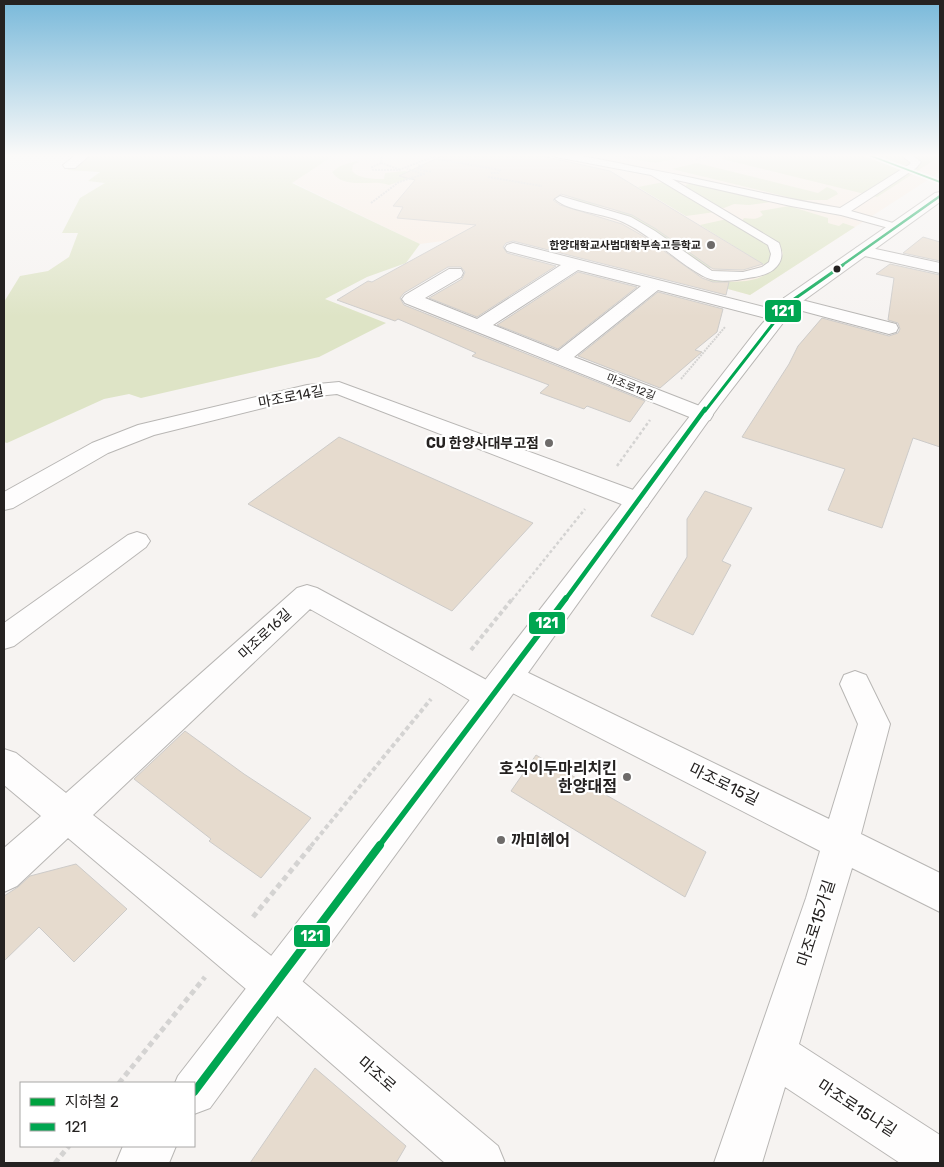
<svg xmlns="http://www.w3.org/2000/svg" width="944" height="1167" viewBox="0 0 944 1167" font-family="Rubik,'Noto Sans KR',sans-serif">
<rect width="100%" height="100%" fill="#f6f3f1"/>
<path fill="#f8ece2" d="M336 154H940V172L750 295 688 278 610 219 420 244 292 182Z"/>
<path fill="#dee4c6" d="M90 154H336L292 183 420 244 406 263 367 277 325 299 386 323 319 357 141 398 129 394 104 399 7 443 4 442V302L20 276 48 271 69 257 78 233H62L80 198 105 183 88 181 100 172 67 170Z
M601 154H668L678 158 656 163Z
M721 154H929L939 157 877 197 722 159Z
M356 161 359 162 353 165 352 171C359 179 374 179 384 179L385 173 405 171 419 175 389 185C372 178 345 191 332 172L340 166Z
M697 163 818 193 827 187 836 191 838 194 827 200H800L672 169Z
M664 182 715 212 686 216 638 187Z
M691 183 771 202 749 205 734 204 724 208 719 207 686 188V185Z
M600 188 720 265 709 268 663 237 613 209 580 202 566 195Z
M789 206 828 218V223L839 226 843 223 855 227 750 295 688 278C723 280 766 293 783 254L780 244 742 221 744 218C751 219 757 220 763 215L760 211Z
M727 219 768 243 773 256 766 266 700 225Z"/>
<path fill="#e6dbce" stroke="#cdcbc9" d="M446 154H533L610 171 763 264 743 270 713 269 656 229 632 215 561 194 553 200 560 205 622 224 643 236 702 278 713 282H729L726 295 513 241 506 243 503 247 507 253 556 266 477 317 429 298 462 279 465 272 461 267H448L404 293 400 298 404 305 645 401 630 422 587 406 584 409 540 393 549 385 472 356 476 353 426 331 398 319 395 321 337 300 368 281 372 282 476 225 397 218 403 207 393 206 415 180 399 176Z
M923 237 940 242V261L903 253Z
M890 264 940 275V447L913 438 882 528 828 510 845 469 742 437 789 364 798 346 822 318 889 336 898 333 900 329 898 323 888 320 894 278 876 274Z
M578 272 637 287 558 349 497 325Z
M658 292 723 309 717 332 695 350 702 352 660 388 578 356Z
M339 437 533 523 452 611 248 504Z
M705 491 752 508 722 561 731 565 693 635 651 616 687 557V519Z
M185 731 244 774 311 818 261 878 209 841 211 839 134 779Z
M536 755 706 852 685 897 511 791Z
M76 864 127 909 74 962 39 927 4 961V896L18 887 30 876Z
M315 1068 406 1146 396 1163H250Z"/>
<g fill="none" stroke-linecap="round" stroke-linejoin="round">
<defs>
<path id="lane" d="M551 154C582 154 612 162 642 168 708 180 774 197 840 208L910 164 911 163 900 154H911L921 162 916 168 851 211 900 225 902 227 900 229 896 230 841 215 791 206 672 179 779 243C783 254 783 262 773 270 766 275 757 277 748 278 735 281 715 283 703 276 675 261 653 236 623 222 605 213 568 212 555 199L560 196 631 217 655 231 712 271 743 272 762 267 769 262 771 254 768 245 651 175 556 157Z"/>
<path id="street" d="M77 154H91L75 168H65L63 165Z
M513 243 784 312 787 316 784 320 778 321 658 290 574 357 710 410 713 415 710 420 702 422 405 303 402 299 405 295 449 269H461L463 273 461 277 425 298 477 319 561 265 507 251 505 248 507 245ZM578 270 641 286 558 351 493 325Z
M862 246 940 263V273L856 254 854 251 856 248Z
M790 297 896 324 898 328 896 332 889 334 784 306 781 302 784 298Z
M339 382 647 495 650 501 647 507 638 509 629 507 337 394 307 397 154 435 108 453 13 508 4 510V492L92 443 138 425 307 385Z
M137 532 146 535 150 541 146 547 14 646 4 649V623L128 535Z
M307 585 317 588 503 689 508 698 503 707 492 711 481 707 441 683 310 609 93 815 289 970 498 1146 505 1163H445L259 1000 68 838 17 886 4 892V848L41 816 4 785V749L16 753 66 793 297 588Z
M508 663 829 819 858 724 840 684 844 675 855 671 866 675 890 724 861 834 940 873V912L852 868 799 1044 940 1135V1163H900L785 1087 762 1163H714L806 898 820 851 497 685 493 676 497 667Z"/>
<path id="secondary" d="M940 192V202L796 306 719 406 500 712 210 1108 194 1114V1083H175L178 1076 756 331 784 298 935 193Z
M123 1146H176L169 1163H116Z"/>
</defs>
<use href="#lane" stroke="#b8b6b4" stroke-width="2"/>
<use href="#street" stroke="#b8b6b4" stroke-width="2"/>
<use href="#secondary" stroke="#b8b6b4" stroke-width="2"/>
<path stroke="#d4d3d2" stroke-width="2" stroke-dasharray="2 1" stroke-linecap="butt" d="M382 154 381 163 401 170
M394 154 396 155
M432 158 500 170 498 173H491
M696 159 717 154
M381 163 372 167 373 170H399L440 154
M418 165 423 166 417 169 431 172
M488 177 542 186
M371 203 399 182 424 174 407 169
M681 379 725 327"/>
<path stroke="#d4d3d2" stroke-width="2.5" stroke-dasharray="3 2.5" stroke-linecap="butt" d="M617 466 650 420
M512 600 585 509"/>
<path stroke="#d4d3d2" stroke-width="4" stroke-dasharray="4.5 3" stroke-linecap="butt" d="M471 650 513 598
M311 846 431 699"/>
<path stroke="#d4d3d2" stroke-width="5" stroke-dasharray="5.5 4" stroke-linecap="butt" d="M253 917 312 845
M119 1083 205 977
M55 1163 69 1146"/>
<use href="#lane" fill="#fefdfd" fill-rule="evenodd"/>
<use href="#street" fill="#fefdfd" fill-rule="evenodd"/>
<use href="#secondary" fill="#fefdfd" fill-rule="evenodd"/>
<defs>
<path id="bus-1-far4" d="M841 266 940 196"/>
<path id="bus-1-far3" d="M705 411 790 302 843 265"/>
<path id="bus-1-far2" d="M565 600 705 409"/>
<path id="bus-1-far1" d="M379 846 566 598"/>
<path id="bus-1" d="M194 1092 380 845"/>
</defs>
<use href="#bus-1-far4" stroke="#fff" stroke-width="4.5"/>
<use href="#bus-1-far3" stroke="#fff" stroke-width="5.5"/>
<use href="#bus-1-far2" stroke="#fff" stroke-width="8"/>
<use href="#bus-1-far1" stroke="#fff" stroke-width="9"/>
<use href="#bus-1" stroke="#fff" stroke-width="11"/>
<use href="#bus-1-far4" stroke="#00a651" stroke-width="2.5"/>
<use href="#bus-1-far3" stroke="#00a651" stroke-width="3"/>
<use href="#bus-1-far2" stroke="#00a651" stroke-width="4.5"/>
<use href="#bus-1-far1" stroke="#00a651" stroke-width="5.5"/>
<use href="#bus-1" stroke="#00a651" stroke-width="8"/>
<defs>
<path id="metro-1" d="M864 154H868L940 181V183Z"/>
</defs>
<use href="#metro-1" stroke="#fff" stroke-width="4"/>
<use href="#metro-1" fill="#00a23f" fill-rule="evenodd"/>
</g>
<linearGradient id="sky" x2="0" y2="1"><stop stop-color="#79b9da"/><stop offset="0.49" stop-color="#fbfaf9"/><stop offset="1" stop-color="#fbfaf9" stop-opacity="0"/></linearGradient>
<rect width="944" height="317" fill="url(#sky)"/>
<g fill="#6e6b6a" stroke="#fff" stroke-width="2">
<circle cx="711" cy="245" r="5"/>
<circle cx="549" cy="443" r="5"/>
<circle cx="627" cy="777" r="5"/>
<circle cx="501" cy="840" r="5"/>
</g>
<circle fill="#252221" stroke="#fff" stroke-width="2" cx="837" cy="269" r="4.5"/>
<g text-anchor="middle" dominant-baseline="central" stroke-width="4.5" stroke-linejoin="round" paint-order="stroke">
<g font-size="11" font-weight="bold" fill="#252221" stroke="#fff" text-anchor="end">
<text x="701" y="245">한양대학교사범대학부속고등학교</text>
</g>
<g font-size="11" fill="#252221" stroke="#fff">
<text transform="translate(631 387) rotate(22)">마조로12길</text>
</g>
<g font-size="14" fill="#252221" stroke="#fff">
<text transform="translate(291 397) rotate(-11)">마조로14길</text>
<text transform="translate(265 634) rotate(-43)">마조로16길</text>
</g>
<g font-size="14" font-weight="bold" fill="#252221" stroke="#fff" text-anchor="end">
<text x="539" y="443">CU 한양사대부고점</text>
</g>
<g font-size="16" font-weight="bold" fill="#252221" stroke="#fff" text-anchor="end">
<text x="617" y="768">호식이두마리치킨<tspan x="617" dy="18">한양대점</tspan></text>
<text x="511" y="840" text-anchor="start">까미헤어</text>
</g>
<g font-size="16" fill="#252221" stroke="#fff">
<text transform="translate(724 784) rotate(26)">마조로15길</text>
<text transform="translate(816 923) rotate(-72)">마조로15가길</text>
<text transform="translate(377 1074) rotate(41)">마조로</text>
<text transform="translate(857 1108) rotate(33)">마조로15나길</text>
</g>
</g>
<g stroke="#fff" stroke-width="2">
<rect x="764" y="299" width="38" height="24" rx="5" fill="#00a651"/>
<rect x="528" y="611" width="38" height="24" rx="5" fill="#00a651"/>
<rect x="293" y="924" width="38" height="24" rx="5" fill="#00a651"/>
</g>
<g font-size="14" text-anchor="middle" font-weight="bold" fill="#fff">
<text x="783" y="316">121</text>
<text x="547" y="628">121</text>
<text x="312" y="941">121</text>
</g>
<rect width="944" height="1167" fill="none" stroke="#252221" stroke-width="10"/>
<rect x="20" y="1082" width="175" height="65" fill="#ffffff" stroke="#a8a7a6"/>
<rect x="30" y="1098" width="25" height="8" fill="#00a23f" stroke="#a8a7a6"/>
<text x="65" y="1107" font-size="15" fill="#252221">지하철 2</text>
<rect x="30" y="1123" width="25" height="8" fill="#00a651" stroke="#a8a7a6"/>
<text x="65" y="1132" font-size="15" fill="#252221">121</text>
</svg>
